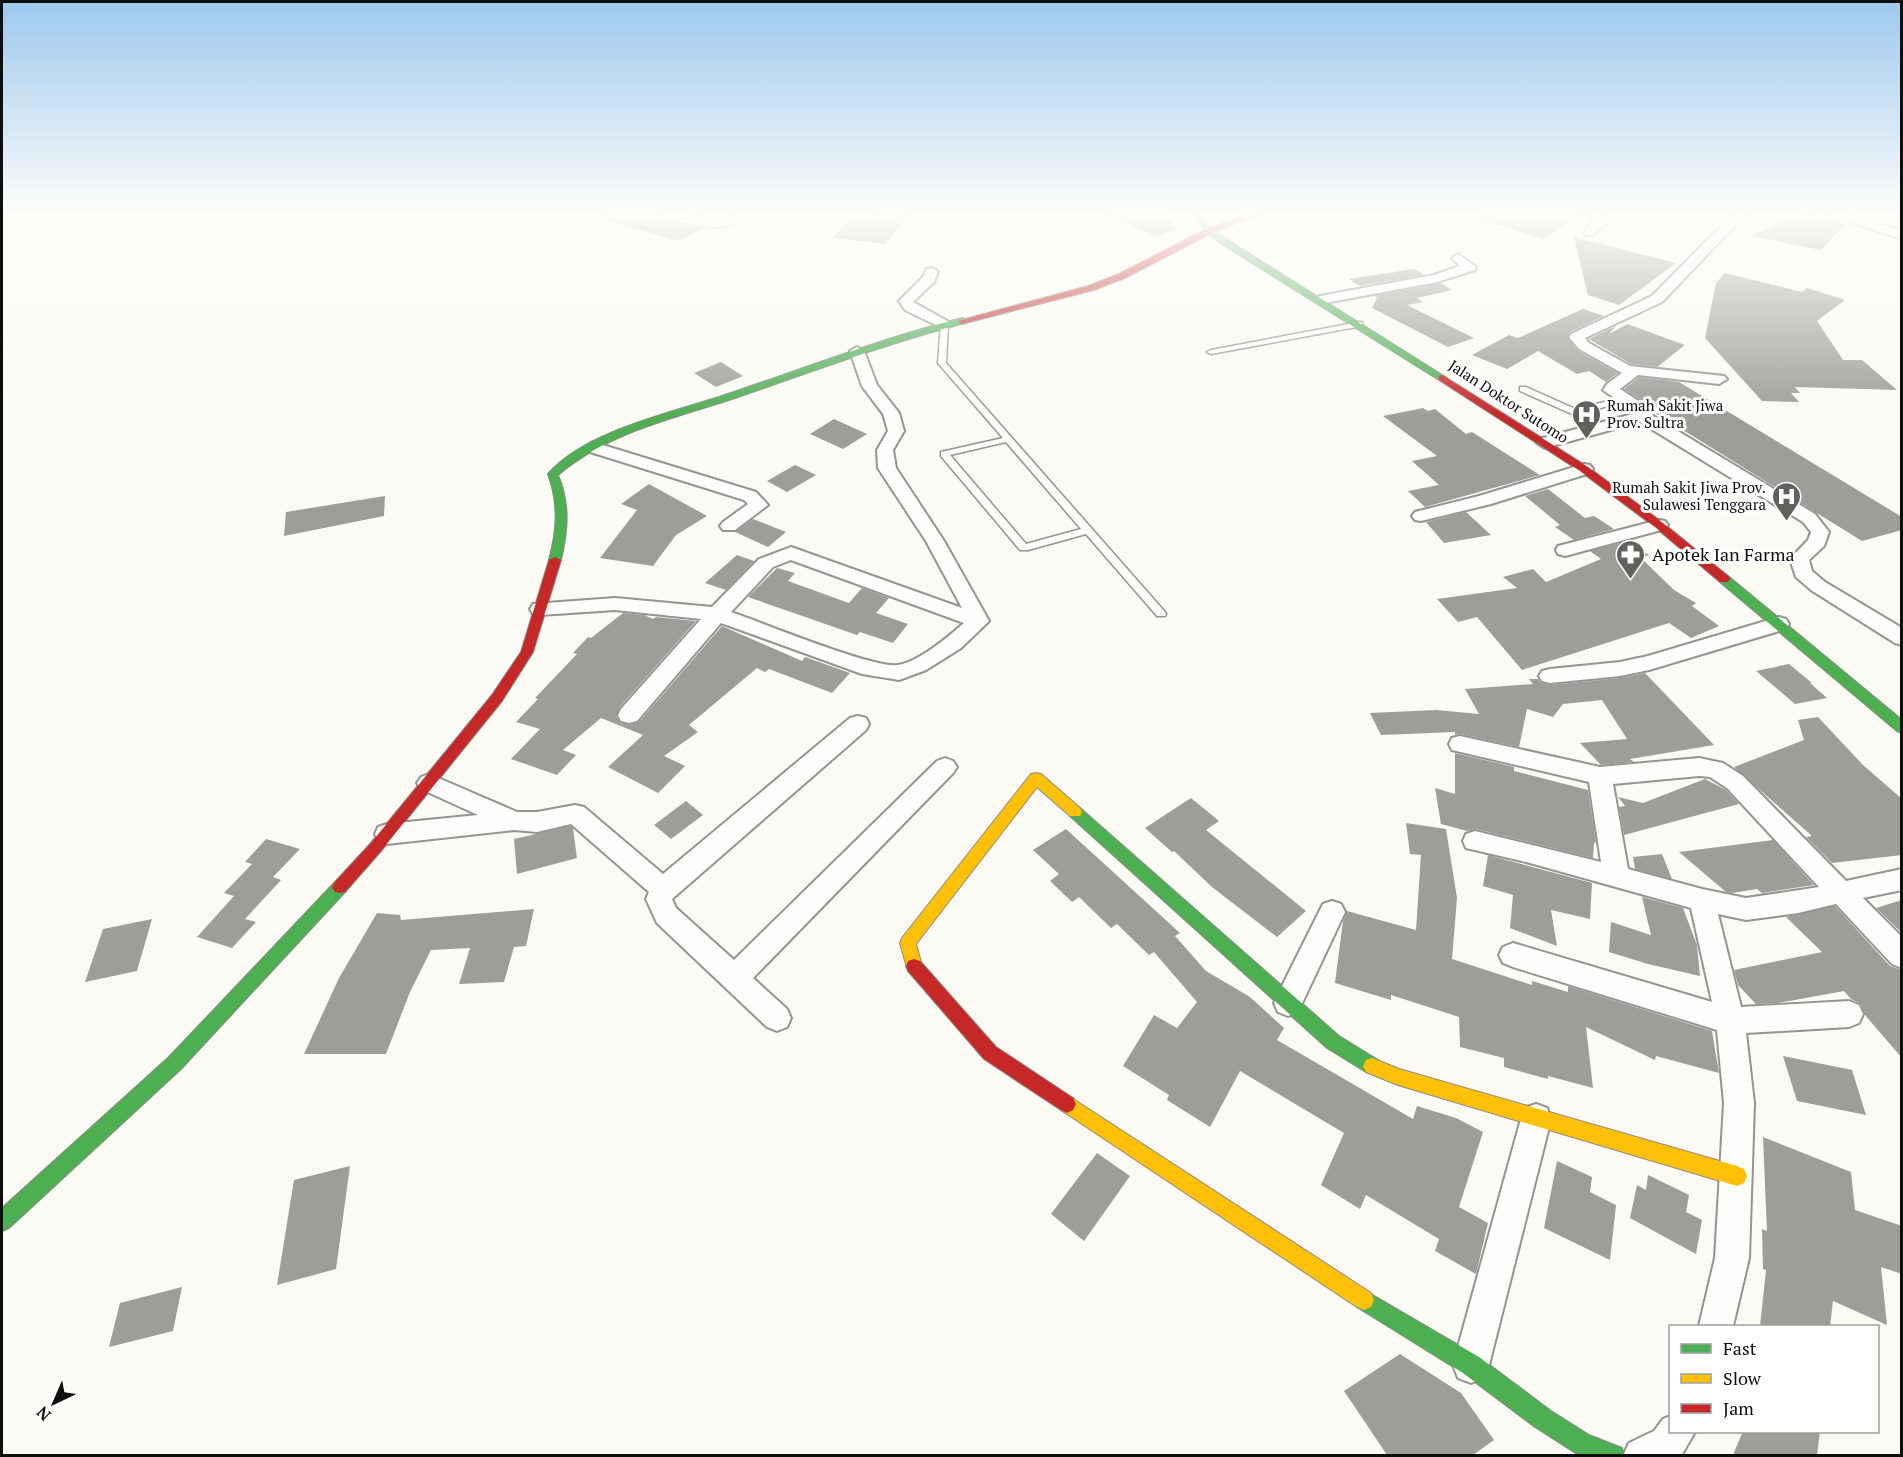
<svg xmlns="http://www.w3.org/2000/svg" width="1903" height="1457" viewBox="0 0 1903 1457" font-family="'PT Serif',serif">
<rect width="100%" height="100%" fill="#fbfaf4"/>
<path fill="#9f9d99" d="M605 214H659L662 218 705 228 679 241 604 220Z
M877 214H909L885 244 833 238 850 218 872 220Z
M1105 214H1166L1177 230 1156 236Z
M1480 214H1581L1544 239 1480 220Z
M1801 214H1809L1845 225 1821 250 1751 236Z
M1574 237 1632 252 1676 263 1619 305 1588 295Z
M1414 269 1424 275 1360 286 1349 279Z
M1725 273 1802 292 1807 288 1845 300 1817 321 1843 360H1862L1897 390 1795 387 1800 393H1791L1799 402 1762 401 1705 338 1716 283Z
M1441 283 1452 290 1417 298 1423 302 1407 305 1474 338 1448 347 1372 308 1377 298 1374 296Z
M1583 309 1604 316 1570 332 1567 337 1578 351 1618 373 1606 382 1589 371 1577 374 1538 351 1507 369 1472 355 1509 335 1518 338Z
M1627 324 1685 345 1657 367 1631 364 1589 339 1616 326 1609 334Z
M721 362 743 376 716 387 694 373Z
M1639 377 1679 382 1902 517V530L1862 541 1654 412 1652 407 1624 389Z
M1423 408 1428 411 1435 409 1466 434 1472 432 1540 475 1425 507 1408 491 1439 485 1412 461 1437 456 1383 416Z
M834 419 867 434 843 449 810 434Z
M795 465 816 475 787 492 767 481Z
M649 484 707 516 676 535 653 566 600 558 637 510 621 504Z
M1548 489 1585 518 1594 516 1614 529 1574 540 1555 527 1560 525 1525 496Z
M385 496 384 516 284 536 286 512Z
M1466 512 1491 535 1444 543 1426 522Z
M753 519 786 532 768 547 735 532Z
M1628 541 1649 555 1641 558 1674 590 1696 603 1692 606 1719 626 1691 638 1669 623 1522 670 1477 617 1458 622 1437 599 1517 588 1503 577 1533 569 1546 582 1601 559 1590 551Z
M737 555 754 561 726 590 705 583Z
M777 568 795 573 788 581 849 603 862 588 889 598 876 613 908 624 893 643 860 632 857 635 748 597Z
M623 613 644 615 653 619 656 617 696 621 619 708 616 716 620 723 630 725 639 722 722 626 802 661 805 657 850 673 832 693 769 669 765 672 757 668 689 725 698 732 664 756 685 766 658 793 608 767 643 735 601 718 563 750 576 755 557 775 511 759 540 729 516 722 538 699 535 698 577 654 573 653 588 637 591 638Z
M1789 664 1812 683H1810L1827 698 1795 704 1756 671Z
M1645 673 1714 745 1630 759 1634 762 1601 765 1580 743 1627 739 1602 700 1563 704 1553 717 1527 709 1519 747 1460 734 1455 735V732L1381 735 1370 713 1436 710 1479 714 1465 689 1533 684 1529 679H1538L1541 683 1550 685 1620 678Z
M1818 717 1863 765 1902 799V855L1832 863 1806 837 1812 836 1734 767 1804 740 1798 720Z
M1455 753 1514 767V771L1588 790 1596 842 1594 843 1593 858 1476 829 1467 831 1441 824 1435 788 1455 794Z
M1705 779 1726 790 1739 804 1624 835 1619 807 1625 806 1618 797 1643 803Z
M1191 798 1219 821 1206 830 1306 911 1277 937 1212 887 1174 851 1172 852 1145 828Z
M686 801 703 815 671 839 654 825Z
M1406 823 1446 829 1457 898 1452 959 1532 985V981L1568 992V986L1712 1031 1719 1073 1656 1056 1655 1060 1586 1027 1593 1088 1548 1076V1079L1504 1067V1058L1460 1047 1459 1017 1391 995V1000L1335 983 1343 921 1347 911 1416 930 1421 855 1410 854Z
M570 826 573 828 577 858 517 874 514 839Z
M1066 829 1180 933 1175 936 1206 971 1250 997 1284 1028 1277 1040 1413 1119 1417 1106 1456 1118 1483 1132 1459 1207 1488 1223 1476 1274 1435 1251 1439 1239 1366 1195 1360 1209 1321 1185 1344 1133 1240 1071 1210 1127 1167 1100 1169 1095 1123 1066 1154 1015 1177 1028 1197 1002 1154 952 1149 955 1117 924 1111 928 1079 897 1072 902 1050 881 1059 874 1033 850Z
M266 839 300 849 273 877 281 880 245 919 256 922 232 948 197 937 234 896 224 893 252 864 245 862Z
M1773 840 1814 885 1762 893 1757 889 1732 893 1726 892 1679 852Z
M1662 854 1672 879 1635 869 1633 857Z
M1488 855 1592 883 1590 919 1551 910 1557 946 1510 928 1513 895 1483 886Z
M1642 897 1683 908 1697 945 1700 976 1648 964 1609 952 1611 922 1651 935Z
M1902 900V933L1876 908Z
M1835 906 1890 966 1902 970V1058L1865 1015 1861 1004 1851 999 1844 991 1778 1003 1756 1004 1738 985 1734 970 1822 952 1786 917Z
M534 909 526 946 514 947 504 982 459 984 470 948 431 950 410 992 386 1054H304L339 978 377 913 400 915 401 920Z
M152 919 137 971 85 982 103 929Z
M1783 1056 1852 1070 1866 1115 1797 1101Z
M1763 1137 1851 1172 1855 1210 1902 1226V1274L1881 1267 1887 1325 1833 1301 1830 1326H1760L1766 1270 1763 1269 1762 1229 1767 1231Z
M1097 1153 1130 1176 1084 1241 1051 1214Z
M1557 1161 1592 1177 1590 1192 1616 1205 1610 1260 1544 1228Z
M350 1166 336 1269 277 1285 294 1180Z
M1648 1175 1689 1195 1686 1212 1702 1220 1696 1254 1630 1218 1637 1185 1646 1190Z
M182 1287 173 1331 109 1347 120 1303Z
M1400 1354 1461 1393 1494 1440 1473 1455H1387L1344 1391Z
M1743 1431H1820L1817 1455H1733Z"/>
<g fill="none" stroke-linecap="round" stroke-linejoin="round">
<defs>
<path id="lane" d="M1359 322H1362V326L1211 354 1207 352 1211 350Z
M941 323 948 325 946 363 1165 612 1166 614 1165 616H1157L1086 534 1028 550H1020L941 456V452L1003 438 938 363ZM1006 442 1081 529 1026 544 950 455Z
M1520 387H1526L1573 408H1581L1623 397 1627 400 1581 414H1572L1520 391Z"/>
<path id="street" d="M661 214H683L715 221 736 214H752C726 237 692 224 663 216Z
M1586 214H1602L1608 222 1593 235H1585V229L1595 221Z
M1733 214H1746L1662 302 1585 338 1589 343 1630 366 1724 376 1727 379 1719 384 1638 375 1620 389 1651 409 1653 416 1815 514 1829 532 1824 546 1809 560 1812 571 1825 582 1902 628V645L1895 643 1811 590 1796 577 1790 559 1808 540 1811 532 1803 522 1640 422 1545 448 1537 443 1539 439 1636 413 1603 390 1607 384 1622 373 1579 349 1569 337 1571 334 1652 296Z
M1826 214H1845L1902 231V239Z
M1458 254 1476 267 1475 270 1437 282 1320 304 1313 300 1320 296 1434 275 1460 266 1452 258Z
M932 268 938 272 934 282 913 302 949 322 951 325 944 329 905 310 899 301 923 277 927 269Z
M857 347 864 351 877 385 899 413 904 431 893 450 896 468 944 541 989 621 961 648 926 670 899 680 862 674 721 623 637 721 629 723 621 721 618 715 621 709 701 619 615 610 540 615 533 614 530 609 533 604 615 598 712 607 759 559 791 547 962 608 926 541 878 468 877 450 888 431 883 414 862 386 850 351ZM791 560 964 623C949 636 919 662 898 665 874 669 761 622 731 612L773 567Z
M593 442 756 492 768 505 735 530H723L720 526 723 522 748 504 744 500 587 451 585 447Z
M1584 464 1590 465 1593 469 1590 473 1491 504 1421 521 1415 520 1412 516 1415 512 1479 496Z
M1659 520 1665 521 1668 525 1665 529 1565 556 1558 554 1556 550 1558 546Z
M1779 617 1786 619 1789 624 1786 629 1649 670 1620 676 1550 683 1542 681 1539 676 1542 671 1550 669 1620 662 1648 656Z
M858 716 866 718 869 724 866 730 672 899 676 908 734 960 937 761 945 758 953 761 957 767 953 773 753 978 787 1009 791 1018 787 1027 777 1031 767 1027 657 923 646 899 649 892 571 824 537 832 514 830 387 844 378 841 375 834 378 827 387 824 478 815 421 789 417 783 421 777 429 774 517 812H537L575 805 584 807 663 874 850 718Z
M1460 736 1600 767 1699 758 1723 763 1743 776 1846 881 1902 869V890L1863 898 1902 937V968L1892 964 1836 904 1798 913 1746 920 1718 914 1741 1007 1849 1001 1859 1005 1863 1014 1859 1023 1849 1027 1746 1033 1754 1103 1749 1258 1733 1326H1699L1715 1258 1724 1103 1717 1030 1513 967 1503 963 1499 955 1503 947 1513 943 1712 1002 1691 908 1530 863 1466 848 1463 841 1466 834 1475 831 1601 862 1589 782 1452 750 1449 744 1452 738ZM1699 776 1710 777 1727 788 1819 887 1746 898 1702 889 1628 869 1613 784Z
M1332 901 1341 904 1345 912 1298 1012 1288 1016 1278 1012 1274 1003 1278 994 1323 904Z
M1536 1104 1547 1108 1551 1119 1489 1365 1484 1378 1471 1383 1458 1378 1453 1365 1521 1119 1525 1108Z
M1670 1416V1432H1695L1681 1456H1623L1629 1443 1654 1431 1663 1419Z"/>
<path id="fast" d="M1195 216H1201L1212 229 1234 244 1447 378 1439 380 1228 248 1206 233 1194 218Z
M962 318 965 319V323C888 343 814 371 738 397 676 418 609 431 558 475 570 504 568 530 561 560L555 563 549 560C557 530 559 504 548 474 586 430 676 412 731 393 808 367 883 338 962 318Z
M1724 575 1728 576 1902 720V733L1897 731 1720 582 1718 579Z
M1075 806 1080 808 1339 1036 1378 1060 1381 1066 1378 1072 1372 1074 1366 1072 1327 1048 1070 816 1068 812 1070 808Z
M340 881 345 882 348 887 345 892 181 1069 9 1228 2 1231V1208L169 1057 335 882Z
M1364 1290 1479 1357 1551 1411 1589 1435 1622 1448 1625 1456H1583L1574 1452 1535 1427 1463 1373 1357 1307 1354 1300 1357 1293Z"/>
<path id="slow" d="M1036 773 1041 774 1080 808 1082 812 1080 816H1070L1037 787 916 944 922 966 920 971 914 973 908 971 900 943 902 938 1031 774Z
M1372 1058 1399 1069 1737 1166 1744 1169 1747 1176 1744 1183 1737 1186 1398 1085 1366 1072 1363 1066 1366 1060Z
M1067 1095 1371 1293 1374 1300 1371 1307 1364 1310 1357 1307 1061 1110 1058 1104 1061 1098Z"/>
<path id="jam" d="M1249 214H1259L1212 233 1125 278 1094 290 962 324 958 321 1088 286 1119 274 1206 229Z
M1442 375 1588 467 1663 523 1728 576 1730 579 1728 582H1720L1655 527 1580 471 1439 380V376Z
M555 557 561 560 533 652 502 701 381 851 345 892 340 893 335 892 332 887 335 882 371 843 492 695 521 652 549 560Z
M914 959 920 961 996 1047 1073 1098 1076 1104 1073 1110 1067 1113 1061 1110 984 1059 908 971 906 966 908 961Z"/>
</defs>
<use href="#lane" stroke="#959492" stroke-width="3"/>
<use href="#street" stroke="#959492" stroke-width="4"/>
<use href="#fast" stroke="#8b8b88" stroke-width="2"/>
<use href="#slow" stroke="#8b8b88" stroke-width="2"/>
<use href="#jam" stroke="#8b8b88" stroke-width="2"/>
<use href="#lane" fill="#fefefd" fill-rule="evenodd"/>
<use href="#street" fill="#fefefd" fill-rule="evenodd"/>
<use href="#fast" fill="#4caf50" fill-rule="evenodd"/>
<use href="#slow" fill="#ffc107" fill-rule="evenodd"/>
<use href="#jam" fill="#c62828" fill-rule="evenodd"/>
</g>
<linearGradient id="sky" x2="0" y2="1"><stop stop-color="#9cc8ed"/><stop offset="0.51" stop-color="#fdfdfa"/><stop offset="1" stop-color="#fdfdfa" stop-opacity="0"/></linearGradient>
<rect width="1903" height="418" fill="url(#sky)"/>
<defs>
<symbol id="hospital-pin" viewBox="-11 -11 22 30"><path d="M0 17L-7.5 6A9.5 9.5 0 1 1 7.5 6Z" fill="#61615e" stroke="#fff"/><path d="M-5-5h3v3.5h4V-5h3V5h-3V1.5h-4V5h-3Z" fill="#fff"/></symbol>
<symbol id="pharmacy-pin" viewBox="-11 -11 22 30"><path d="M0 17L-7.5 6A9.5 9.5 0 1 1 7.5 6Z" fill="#61615e" stroke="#fff"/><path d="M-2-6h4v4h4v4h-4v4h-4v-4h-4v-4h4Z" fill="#fff"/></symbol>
</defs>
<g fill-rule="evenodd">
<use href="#hospital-pin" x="1570" y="398" width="33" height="45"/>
<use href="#hospital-pin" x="1770" y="480" width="33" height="45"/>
<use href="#pharmacy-pin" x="1614" y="538" width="33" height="45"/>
</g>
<g text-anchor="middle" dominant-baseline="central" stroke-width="6" stroke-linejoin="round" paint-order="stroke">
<g font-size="15" fill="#0e0e0e" stroke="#fff">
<text transform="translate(1509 401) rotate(33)">Jalan Doktor Sutomo</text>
</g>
<g font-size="15" fill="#0e0e0e" stroke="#fff" text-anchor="start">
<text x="1607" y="405">Rumah Sakit Jiwa<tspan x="1607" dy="17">Prov. Sultra</tspan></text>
<text x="1766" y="487" text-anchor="end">Rumah Sakit Jiwa Prov.<tspan x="1766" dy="17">Sulawesi Tenggara</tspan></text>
</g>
<g font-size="18" fill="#0e0e0e" stroke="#fff" text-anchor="start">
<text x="1652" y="554">Apotek Ian Farma</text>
</g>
</g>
<rect width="1903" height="1457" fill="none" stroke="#0e0e0e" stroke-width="6"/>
<rect x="1669" y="1325" width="210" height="108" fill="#ffffff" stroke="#9f9f9f" stroke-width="1.5"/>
<rect x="1681" y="1344" width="30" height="9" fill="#4caf50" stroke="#9f9f9f" stroke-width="1.5"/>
<text x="1723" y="1355" font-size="18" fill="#0e0e0e">Fast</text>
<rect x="1681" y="1374" width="30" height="9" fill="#ffc107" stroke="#9f9f9f" stroke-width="1.5"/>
<text x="1723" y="1385" font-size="18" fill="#0e0e0e">Slow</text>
<rect x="1681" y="1404" width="30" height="9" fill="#c62828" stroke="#9f9f9f" stroke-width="1.5"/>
<text x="1723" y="1415" font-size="18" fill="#0e0e0e">Jam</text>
<g transform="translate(54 1403) rotate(224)" stroke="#ffffff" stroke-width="4.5" paint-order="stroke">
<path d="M0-4.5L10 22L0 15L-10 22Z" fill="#0e0e0e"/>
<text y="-9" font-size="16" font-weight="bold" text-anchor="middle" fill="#0e0e0e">N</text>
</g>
</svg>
